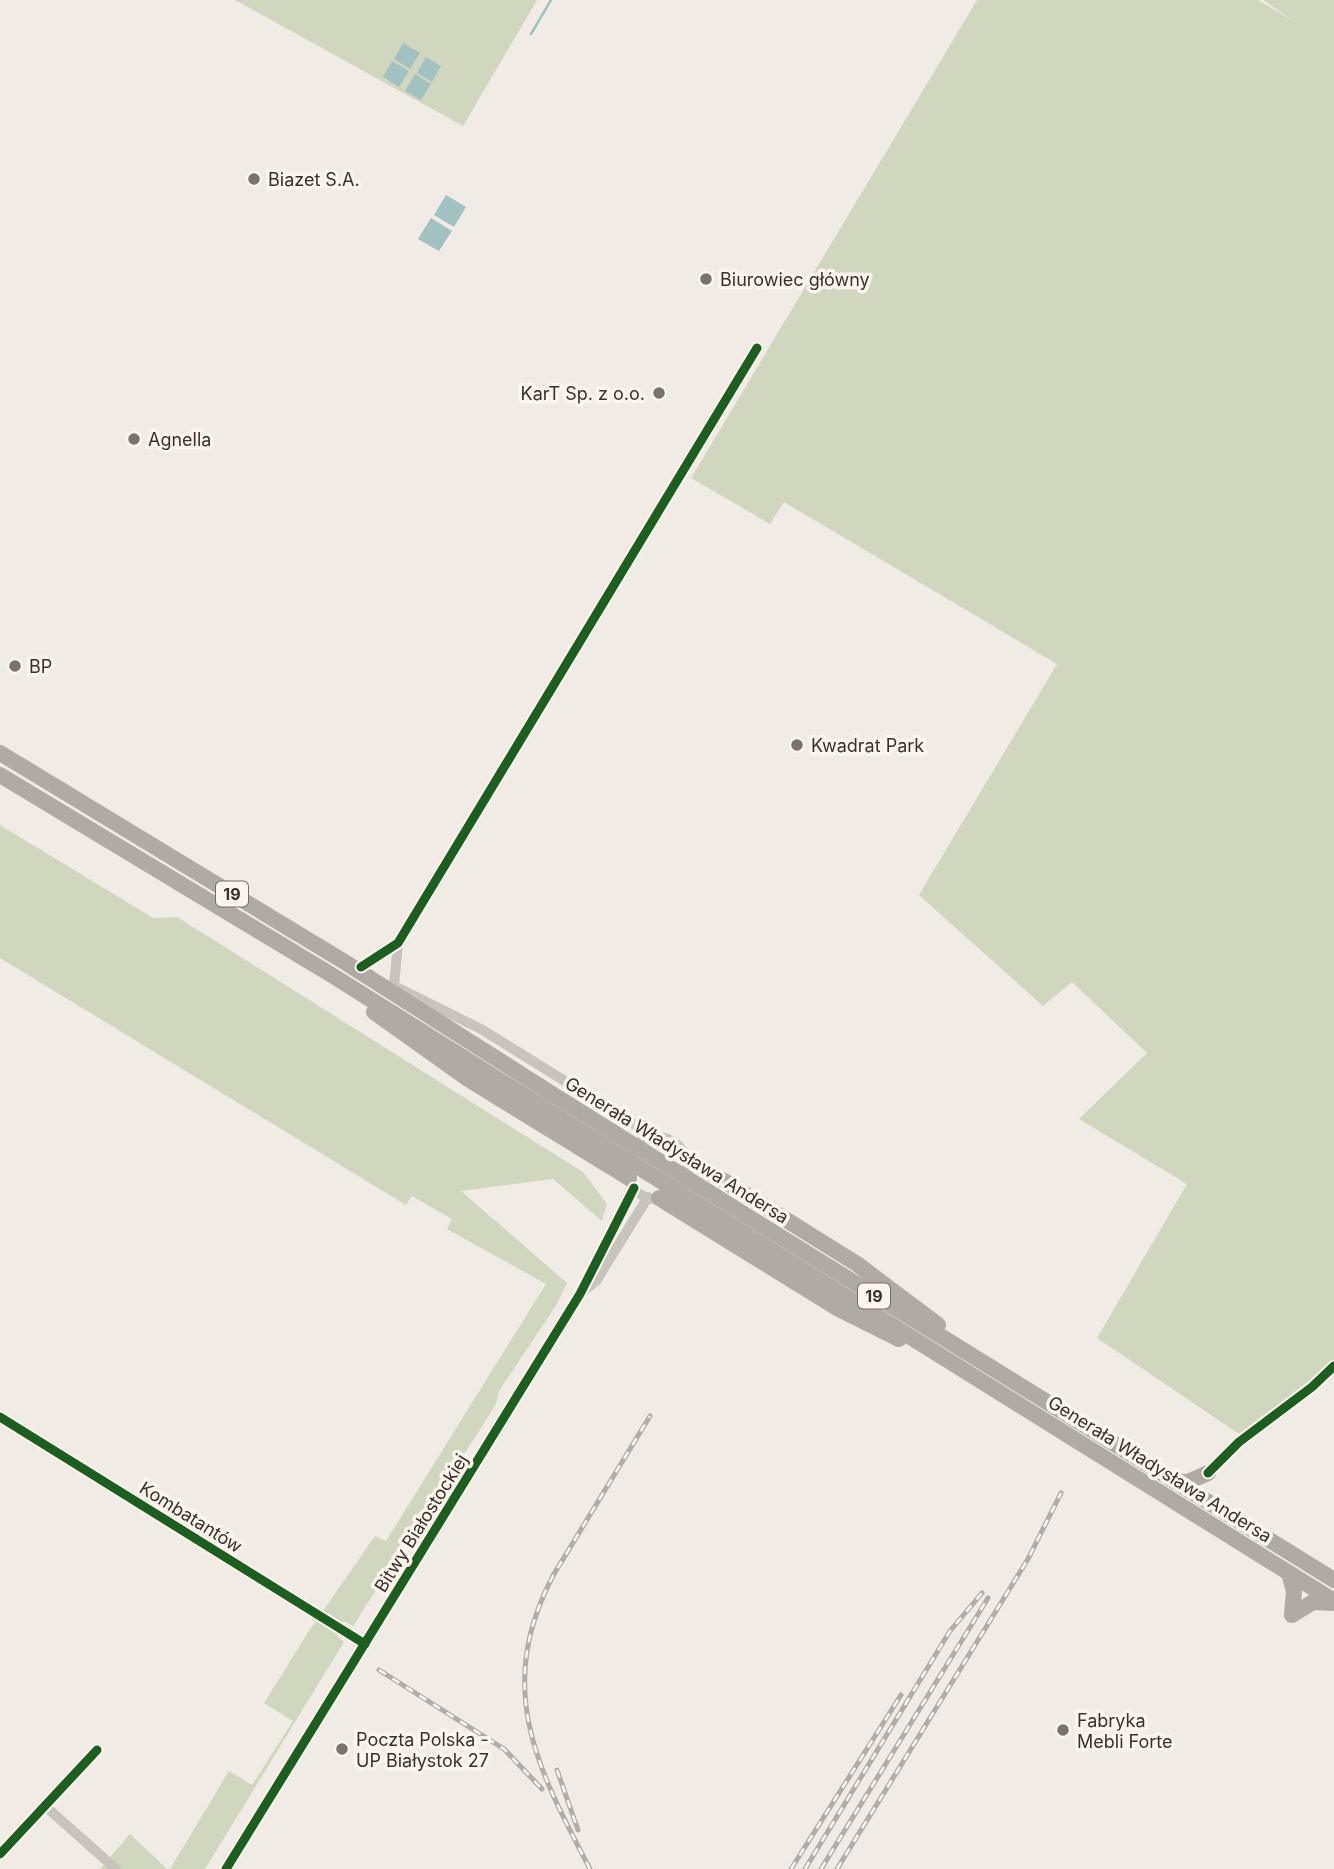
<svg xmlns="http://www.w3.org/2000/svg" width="1334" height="1869" viewBox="0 0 1334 1869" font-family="Inter,sans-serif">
<rect width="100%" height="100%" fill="#f0ebe5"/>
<path fill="#d1d6bf" d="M235 0H537L463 126Z
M977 0H1258L1297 23 1263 0H1334V1365L1245 1438 1097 1338 1187 1184 1079 1119 1147 1053 1072 982 1043 1006 919 895 1057 664 784 502 770 524 691 478Z
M0 825 153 918 177 917 583 1172 607 1204 602 1221 553 1179 461 1191 567 1283 557 1304 499 1391 496 1404 479 1431 353 1626 344 1621 337 1636 344 1642 205 1869H170L229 1771 252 1785 293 1721 264 1703 307 1634 375 1536 386 1541 546 1284 447 1229 452 1219 412 1196 406 1205 0 958Z
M130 1834 167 1869H100Z"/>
<path fill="#a1c2c1" d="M403 43 420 53 410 69 394 59Z
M426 57 441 66 432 82 417 73Z
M392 61 409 71 399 87 383 77Z
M415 74 431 84 421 100 405 91Z
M446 195 466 207 454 227 434 215Z
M431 218 452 231 439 251 418 239Z"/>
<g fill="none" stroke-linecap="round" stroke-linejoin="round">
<path stroke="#a1c2c1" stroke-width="2.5" d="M531 34 551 0"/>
<path stroke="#c9c3be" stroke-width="10" d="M398 943 394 986 481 1029 655 1137
M361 967 398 943 757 348
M626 1168a31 31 0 1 1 62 0a31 31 0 1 1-62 0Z
M582 1292 596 1281 648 1197
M0 1417 365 1644
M1208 1473 1239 1442 1312 1387 1334 1366
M45 1806 116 1869
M0 1854 97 1750
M226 1869 580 1294 634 1188"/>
<path stroke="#afaaa4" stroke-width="16" d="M0 753 343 961 552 1094
M0 775 330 974 544 1108
M374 1012 468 1079 629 1178
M687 1158 857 1264 938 1325
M659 1198 837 1308 899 1339
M771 1231 1334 1580
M763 1245 1334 1601
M1176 1482H1188L1208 1473
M1289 1573 1294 1591 1292 1615
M1292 1615 1313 1602 1334 1603"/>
<defs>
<path id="rail" d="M379 1670 504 1749 542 1789
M557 1770 578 1830
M590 1869C536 1766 494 1687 554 1574L650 1416
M791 1869 901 1695
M805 1869 950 1631 982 1593
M821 1869 988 1598
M837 1869 1028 1559 1061 1493"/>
</defs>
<use href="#rail" stroke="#b1aca8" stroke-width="5"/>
<use href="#rail" stroke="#fbf5ee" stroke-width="2.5" stroke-dasharray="8" stroke-linecap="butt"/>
<path stroke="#afaaa4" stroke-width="16" d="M552 1094 771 1231
M544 1108 763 1245"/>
<defs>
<path id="cycleway" d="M361 967 398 943 757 348
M0 1417 365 1644
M1208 1473 1239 1442 1312 1387 1334 1366
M0 1854 97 1750
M226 1869 580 1294 634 1188"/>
</defs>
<use href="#cycleway" stroke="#fbf5ee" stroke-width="13"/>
<use href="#cycleway" stroke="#1b5e20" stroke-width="9"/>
</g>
<g fill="#7a716c" stroke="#fbf5ee" stroke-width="2.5">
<circle cx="254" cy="179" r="7"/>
<circle cx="706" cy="279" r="7"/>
<circle cx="659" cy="393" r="7"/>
<circle cx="134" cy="439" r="7"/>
<circle cx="15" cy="666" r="7"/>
<circle cx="797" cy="745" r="7"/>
<circle cx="1063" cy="1730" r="7"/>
<circle cx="342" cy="1749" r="7"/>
</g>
<g text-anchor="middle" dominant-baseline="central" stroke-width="7" stroke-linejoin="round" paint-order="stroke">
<g fill="#fbf5ee" stroke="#756b66" stroke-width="2">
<rect x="216" y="881.5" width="32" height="25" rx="5"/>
<rect x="858" y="1283.5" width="32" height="25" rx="5"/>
</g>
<g font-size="16" font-weight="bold" fill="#3b302b">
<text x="232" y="894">19</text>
<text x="874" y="1296">19</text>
</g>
<g font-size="18" fill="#3b302b" stroke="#fbf5ee" text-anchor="start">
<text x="268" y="179">Biazet S.A.</text>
<text x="720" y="279">Biurowiec główny</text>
<text x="645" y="393" text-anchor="end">KarT Sp. z o.o.</text>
<text x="148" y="439">Agnella</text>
<text x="29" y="666">BP</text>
<text x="811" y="745">Kwadrat Park</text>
<text x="1077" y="1720">Fabryka<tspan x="1077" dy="21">Mebli Forte</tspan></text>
<text x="356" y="1739">Poczta Polska -<tspan x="356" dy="21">UP Białystok 27</tspan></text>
</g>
<g font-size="18" fill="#3b302b" stroke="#fbf5ee">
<text transform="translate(677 1150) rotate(32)">Generała Władysława Andersa</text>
<text transform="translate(1160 1469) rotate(32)">Generała Władysława Andersa</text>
<text transform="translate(191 1517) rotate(32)">Kombatantów</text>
<text transform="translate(421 1523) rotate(-58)">Bitwy Białostockiej</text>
</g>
</g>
</svg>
